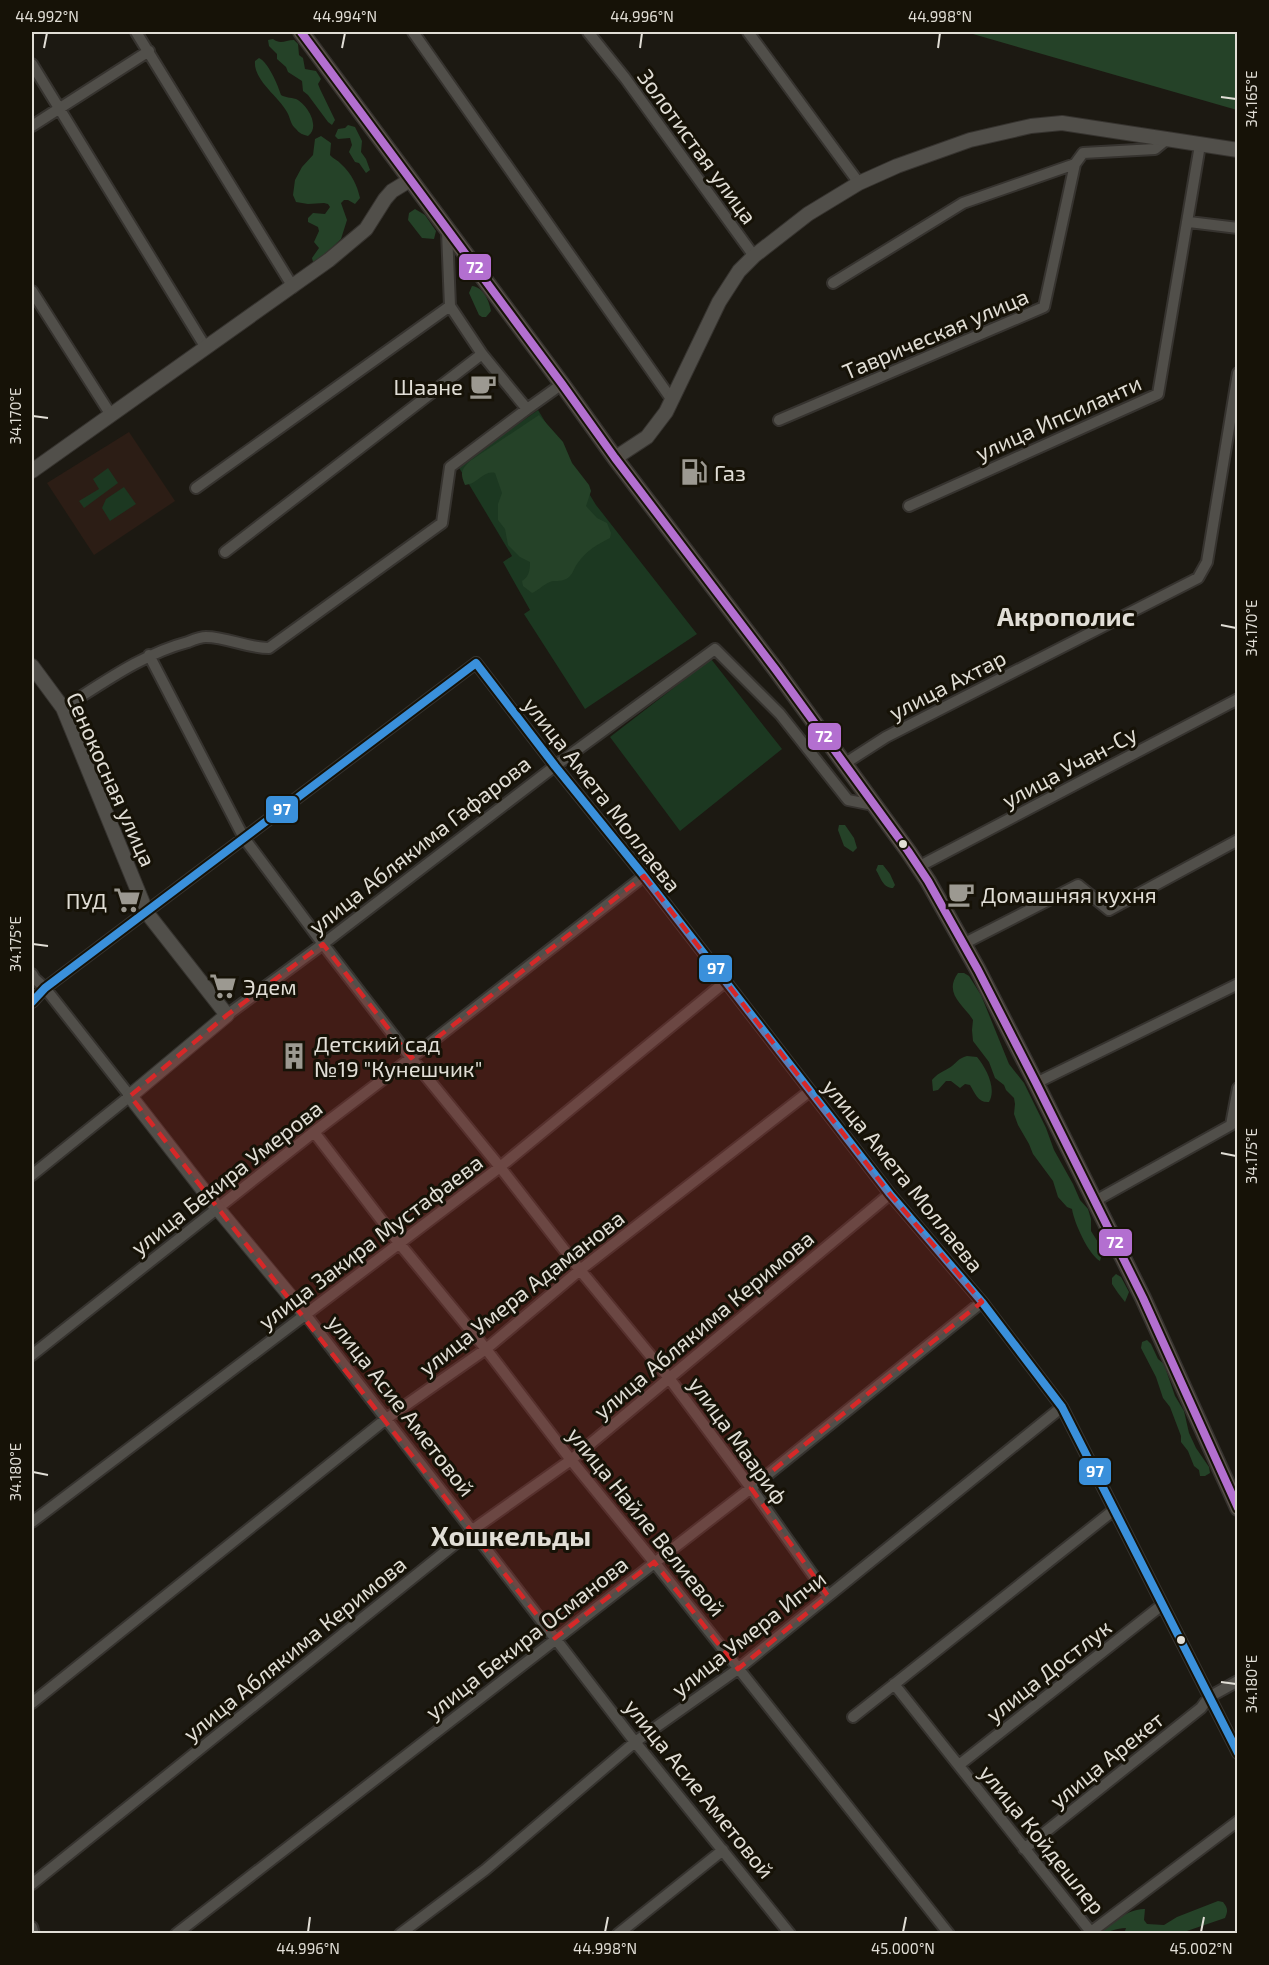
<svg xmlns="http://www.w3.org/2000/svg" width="1269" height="1965" viewBox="0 0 1269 1965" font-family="'Exo 2',sans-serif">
<rect width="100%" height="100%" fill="#1c1912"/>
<path fill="#2c1d15" d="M129 432 175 501 94 555 47 483Z"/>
<path fill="#1c3821" d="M538 410 596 505 697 634 585 709 524 614 530 610 503 562 512 556 458 466Z
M108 468 118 483 84 508 79 501 99 489 93 479Z
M124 487 136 504 110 521 102 508 106 499Z
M711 659 782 749 680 831 610 737Z"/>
<path fill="#254228" d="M966 32H1237V110Z
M273 39C281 45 285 40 294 40L298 44 299 55 303 58 305 69 316 71 321 79 318 84 320 89 335 120 332 125 328 122 308 95 303 91 302 81 288 72 286 67 277 59V54L269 46 268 40Z
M259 58C268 62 278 85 281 95 286 98 290 97 296 99 307 104 321 127 308 136 303 135 299 133 296 129 290 124 291 119 287 112 279 97 253 80 255 61Z
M348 125 355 127 362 141 361 152 366 159 370 170 366 173 359 163 355 162 349 152 352 145 350 138 338 139 335 136 338 129 345 128Z
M321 136 331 143 330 155C333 159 338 160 341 164 352 174 357 185 360 198L355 204 348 200H344L341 203 347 220 341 239 317 262H313L312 258 319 248 314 242 319 231 318 227 308 222V218L313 213 325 214 330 207 328 204 324 203 308 204 296 202 293 195 295 180 302 167 313 155 315 139Z
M415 209 425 215 436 231 434 239 422 238 408 220 409 213Z
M472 286C483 287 489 300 491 311L486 317H482L479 315 469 293Z
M539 415 563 442 572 463 589 485 591 491 586 506 597 518 607 523 611 533 610 538C595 546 587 550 577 564 574 568 573 573 570 576 565 581 559 581 553 581 546 582 539 590 532 593L523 586 522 581C529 577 530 570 530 562L520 557 508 545 505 529 498 520V504L502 493 495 473C483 470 477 485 465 485 460 473 461 470 470 461Z
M839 825H845L854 838 857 848 853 852 844 846 838 830Z
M878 865H883L890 874 895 885 893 888C883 888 881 878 876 870Z
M958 973H964L969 976 981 995 1009 1064 1024 1083 1046 1128 1054 1150 1073 1184 1080 1200 1088 1209 1091 1219V1231L1103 1250 1100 1261C1088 1254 1074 1222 1072 1209L1067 1207 1058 1197 1053 1181 1033 1154 1029 1144 1018 1125 1014 1114 1015 1104 1014 1098 1006 1090 1004 1085 995 1078 989 1062 973 1041 972 1030 973 1020C964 1005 943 994 958 973Z
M967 1056 977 1057C986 1068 997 1088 989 1102 978 1103 975 1093 970 1085L965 1084 960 1088 951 1081H946L938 1090 933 1091 932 1080C937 1074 942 1072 949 1068 956 1064 958 1058 967 1056Z
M1116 1274 1121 1277 1129 1292 1125 1302 1118 1293 1112 1284V1278Z
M1147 1340 1151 1344 1158 1359 1164 1364 1175 1396 1184 1411 1189 1433 1196 1448 1209 1467 1210 1473 1205 1476H1200L1199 1470 1194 1466 1188 1451 1181 1442V1436L1170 1407 1163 1398 1156 1377 1141 1348 1142 1342Z
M1218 1901 1223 1902C1228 1908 1228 1911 1225 1918L1181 1933H1121L1125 1931 1126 1928C1116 1928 1106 1934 1097 1933 1109 1924 1130 1908 1145 1909L1144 1920 1147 1924 1164 1925 1177 1917Z"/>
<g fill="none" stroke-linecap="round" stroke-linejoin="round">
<defs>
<path id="street" d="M136 32 293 287
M413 32 672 400
M588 32 625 78 754 256
M748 32 859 183
M32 64 206 348
M32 126 149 51
M1189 222 1238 228
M447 231 450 306 482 354 527 409 562 384
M833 283 963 203 1075 164
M32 291 111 415
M779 420 1044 307 1075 164 1083 153 1155 149 1166 140
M196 488 450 306
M909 506 1158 394 1200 145
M225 552 482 354
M149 655 244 838 323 944 411 1058 500 1167 580 1270 669 1378 751 1488 828 1596
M63 708C103 683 142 654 188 642 193 640 200 637 206 637 227 637 247 648 269 648L442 523 450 467 527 409
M844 764 886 737 1198 578 1207 562 1238 373
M918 867 1238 699
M963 944 1078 885 1109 910 1238 840
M32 974 35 979 45 988 130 1096 32 1175
M32 1002 45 988 476 663 555 766 644 876 890 1194 982 1302 1062 1407 1238 1753
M227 1015 323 944 555 766 715 649 780 714 848 800 873 805
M1036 1083 1238 984
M314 1132 399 1243 486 1349 571 1460 654 1562 949 1934
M1095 1201 1231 1125 1238 1088
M305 1314 635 1742 790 1934
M32 1355 314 1132 411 1058 644 876
M32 1522 500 1167 725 982
M894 1684 1091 1932 1238 1821
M32 1703 386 1419 486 1349 580 1270 810 1091
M853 1717 1114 1510
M959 1765 1162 1605
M1024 1849 1201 1708 1209 1697 1238 1681
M32 1884 471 1531 571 1460 890 1194
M32 1927 34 1934
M176 1934 751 1488 982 1302
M400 1934 485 1870 635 1742 738 1669 1062 1407
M618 1934 723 1850"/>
<path id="secondary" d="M615 458 647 437 666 412 719 302 739 271 754 256 808 214 859 183 897 166 970 140 1031 126 1062 123 1238 150
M32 471 329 260 366 229 385 199 392 191 410 180
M32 666 63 708 147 913 227 1015 130 1096 218 1209 305 1314"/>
<path id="primary" d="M301 32 562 384 615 458 776 670 908 851 928 881 978 970 1036 1083 1143 1298 1238 1508"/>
</defs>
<use href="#street" stroke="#36332f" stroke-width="14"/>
<use href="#secondary" stroke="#36332f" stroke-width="16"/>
<use href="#primary" stroke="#36332f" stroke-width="18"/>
<use href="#street" stroke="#514f4a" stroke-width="10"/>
<use href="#secondary" stroke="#514f4a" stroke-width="14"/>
<use href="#primary" stroke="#585049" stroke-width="15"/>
<defs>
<path id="bus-1" d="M301 32 562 384 615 458 776 670 908 851 928 881 978 970 1036 1083 1143 1298 1238 1508"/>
<path id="bus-2" d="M32 1002 45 988 476 663 555 766 644 876 890 1194 982 1302 1062 1407 1238 1753"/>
</defs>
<use href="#bus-1" stroke="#161207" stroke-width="12"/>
<use href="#bus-2" stroke="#161207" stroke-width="12"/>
<use href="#bus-1" stroke="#b36fd0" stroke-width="8"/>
<use href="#bus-2" stroke="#3a90db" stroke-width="8"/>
</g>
<path fill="#d62828" fill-opacity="0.2" stroke="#d62828" stroke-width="4.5" stroke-dasharray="12 8" stroke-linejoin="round" d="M644 876 890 1194 982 1302 751 1488 828 1596 738 1669 654 1562 555 1638 130 1096 227 1015 323 944 411 1058Z"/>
<path fill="none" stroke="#e1ded6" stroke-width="2" d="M44 48 47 33M342 48 345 33M640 48 642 33M938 48 940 33M1221 97 1236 99M33 416 48 418M1221 625 1236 628M33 944 48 946M1221 1153 1236 1156M33 1472 48 1475M1221 1682 1236 1684M308 1932 310 1917M605 1932 608 1917M903 1932 906 1917M1201 1932 1204 1917"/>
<defs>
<symbol id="cafe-bare" viewBox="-9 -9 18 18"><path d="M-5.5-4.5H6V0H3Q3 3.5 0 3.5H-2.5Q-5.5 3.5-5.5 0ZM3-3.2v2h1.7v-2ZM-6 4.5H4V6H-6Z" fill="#9c9991" stroke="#161207" stroke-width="2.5" paint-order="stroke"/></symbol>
<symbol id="fuel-bare" viewBox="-9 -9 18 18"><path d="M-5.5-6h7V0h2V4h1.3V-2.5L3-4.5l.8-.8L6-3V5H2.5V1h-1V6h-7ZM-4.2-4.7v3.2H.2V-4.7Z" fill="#9c9991" stroke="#161207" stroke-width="2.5" paint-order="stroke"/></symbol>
<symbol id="supermarket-bare" viewBox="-9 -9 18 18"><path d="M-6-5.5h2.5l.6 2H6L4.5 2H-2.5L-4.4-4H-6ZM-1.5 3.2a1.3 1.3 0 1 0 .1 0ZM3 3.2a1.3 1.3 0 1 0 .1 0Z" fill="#9c9991" stroke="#161207" stroke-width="2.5" paint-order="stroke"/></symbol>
<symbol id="building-bare" viewBox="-9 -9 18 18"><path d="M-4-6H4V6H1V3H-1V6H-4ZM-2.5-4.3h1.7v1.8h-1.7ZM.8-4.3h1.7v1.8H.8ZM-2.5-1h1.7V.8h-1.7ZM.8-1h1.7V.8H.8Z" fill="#9c9991" stroke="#161207" stroke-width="2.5" paint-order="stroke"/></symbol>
</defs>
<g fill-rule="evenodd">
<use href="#cafe-bare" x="464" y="367" width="38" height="38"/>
<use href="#fuel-bare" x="675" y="453" width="38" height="38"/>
<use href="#cafe-bare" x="942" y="875" width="38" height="38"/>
<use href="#supermarket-bare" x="108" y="881" width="38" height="38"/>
<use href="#supermarket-bare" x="204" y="967" width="38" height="38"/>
<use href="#building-bare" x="275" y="1037" width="38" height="38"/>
</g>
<g fill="#e1ded6" stroke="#161207" stroke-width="2">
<circle cx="903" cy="844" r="5"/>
<circle cx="1181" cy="1640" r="5"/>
</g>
<g text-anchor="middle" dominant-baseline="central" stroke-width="6" stroke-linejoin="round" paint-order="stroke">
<g font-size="22" fill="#e1ded6" stroke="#161207">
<text transform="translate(698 146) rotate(54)">Золотистая улица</text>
<text transform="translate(935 333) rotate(-23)">Таврическая улица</text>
<text transform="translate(1058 417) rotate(-24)">улица Ипсиланти</text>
<text transform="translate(947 684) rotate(-27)">улица Ахтар</text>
<text transform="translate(1069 766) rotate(-28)">улица Учан-Су</text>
<text transform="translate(112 779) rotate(66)">Сенокосная улица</text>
<text transform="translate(603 794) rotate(52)">улица Амета Моллаева</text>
<text transform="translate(419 844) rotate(-38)">улица Аблякима Гафарова</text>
<text transform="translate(904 1175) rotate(51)">улица Амета Моллаева</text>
<text transform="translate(226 1177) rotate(-38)">улица Бекира Умерова</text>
<text transform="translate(370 1241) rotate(-37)">улица Закира Мустафаева</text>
<text transform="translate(521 1292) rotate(-38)">улица Умера Адаманова</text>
<text transform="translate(703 1324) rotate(-40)">улица Аблякима Керимова</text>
<text transform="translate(402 1405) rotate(52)">улица Асие Аметовой</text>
<text transform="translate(739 1440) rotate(54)">улица Маариф</text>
<text transform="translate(647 1521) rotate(51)">улица Найле Велиевой</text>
<text transform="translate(748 1633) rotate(-38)">улица Умера Ипчи</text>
<text transform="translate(526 1637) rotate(-38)">улица Бекира Османова</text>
<text transform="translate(294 1648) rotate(-39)">улица Аблякима Керимова</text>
<text transform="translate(1048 1670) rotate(-38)">улица Достлук</text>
<text transform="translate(1106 1759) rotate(-39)">улица Арекет</text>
<text transform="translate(700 1788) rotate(51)">улица Асие Аметовой</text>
<text transform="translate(1043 1839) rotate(51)">улица Койдешлер</text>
</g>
<g font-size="22" fill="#e1ded6" stroke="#161207" text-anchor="start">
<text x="463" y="386" text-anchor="end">Шаане</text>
<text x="714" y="472">Газ</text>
<text x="981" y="894">Домашняя кухня</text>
<text x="107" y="900" text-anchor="end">ПУД</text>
<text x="243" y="986">Эдем</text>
<text x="314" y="1043">Детский сад<tspan x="314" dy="25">№19 "Кунешчик"</tspan></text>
</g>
<g font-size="26" font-weight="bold" fill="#e1ded6" stroke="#161207">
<text x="1066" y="615">Акрополис</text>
</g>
<g font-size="28" font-weight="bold" fill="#e1ded6" stroke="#161207">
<text x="511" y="1535">Хошкельды</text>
</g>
</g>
<g stroke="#161207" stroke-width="2">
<rect x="458" y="253" width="34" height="28" rx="6" fill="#b36fd0"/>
<rect x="807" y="722" width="35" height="29" rx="6" fill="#b36fd0"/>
<rect x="265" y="795" width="34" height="29" rx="6" fill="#3a90db"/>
<rect x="698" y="954" width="35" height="29" rx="6" fill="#3a90db"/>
<rect x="1098" y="1228" width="35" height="29" rx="6" fill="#b36fd0"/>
<rect x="1078" y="1457" width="34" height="29" rx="6" fill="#3a90db"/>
</g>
<g font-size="16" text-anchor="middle" font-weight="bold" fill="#fff">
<text x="475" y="273">72</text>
<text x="824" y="742">72</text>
<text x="282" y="815">97</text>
<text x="716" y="974">97</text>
<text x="1115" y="1248">72</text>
<text x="1095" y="1477">97</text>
</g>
<rect width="1269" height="1965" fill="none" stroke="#161207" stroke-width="66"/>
<rect x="33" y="33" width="1203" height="1899" fill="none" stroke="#e1ded6" stroke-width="2"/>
<g font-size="15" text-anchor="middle" fill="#e1ded6">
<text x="47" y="22">44.992°N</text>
<text x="345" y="22">44.994°N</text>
<text x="642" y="22">44.996°N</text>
<text x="940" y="22">44.998°N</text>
<text transform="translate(1252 99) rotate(-90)" y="5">34.165°E</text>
<text transform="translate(16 416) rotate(-90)" y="5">34.170°E</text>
<text transform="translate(1252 628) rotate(-90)" y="5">34.170°E</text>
<text transform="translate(16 944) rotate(-90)" y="5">34.175°E</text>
<text transform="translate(1252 1156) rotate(-90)" y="5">34.175°E</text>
<text transform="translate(16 1472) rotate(-90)" y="5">34.180°E</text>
<text transform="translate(1252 1684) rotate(-90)" y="5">34.180°E</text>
<text x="308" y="1954">44.996°N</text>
<text x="605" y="1954">44.998°N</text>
<text x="903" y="1954">45.000°N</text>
<text x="1201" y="1954">45.002°N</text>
</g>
</svg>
